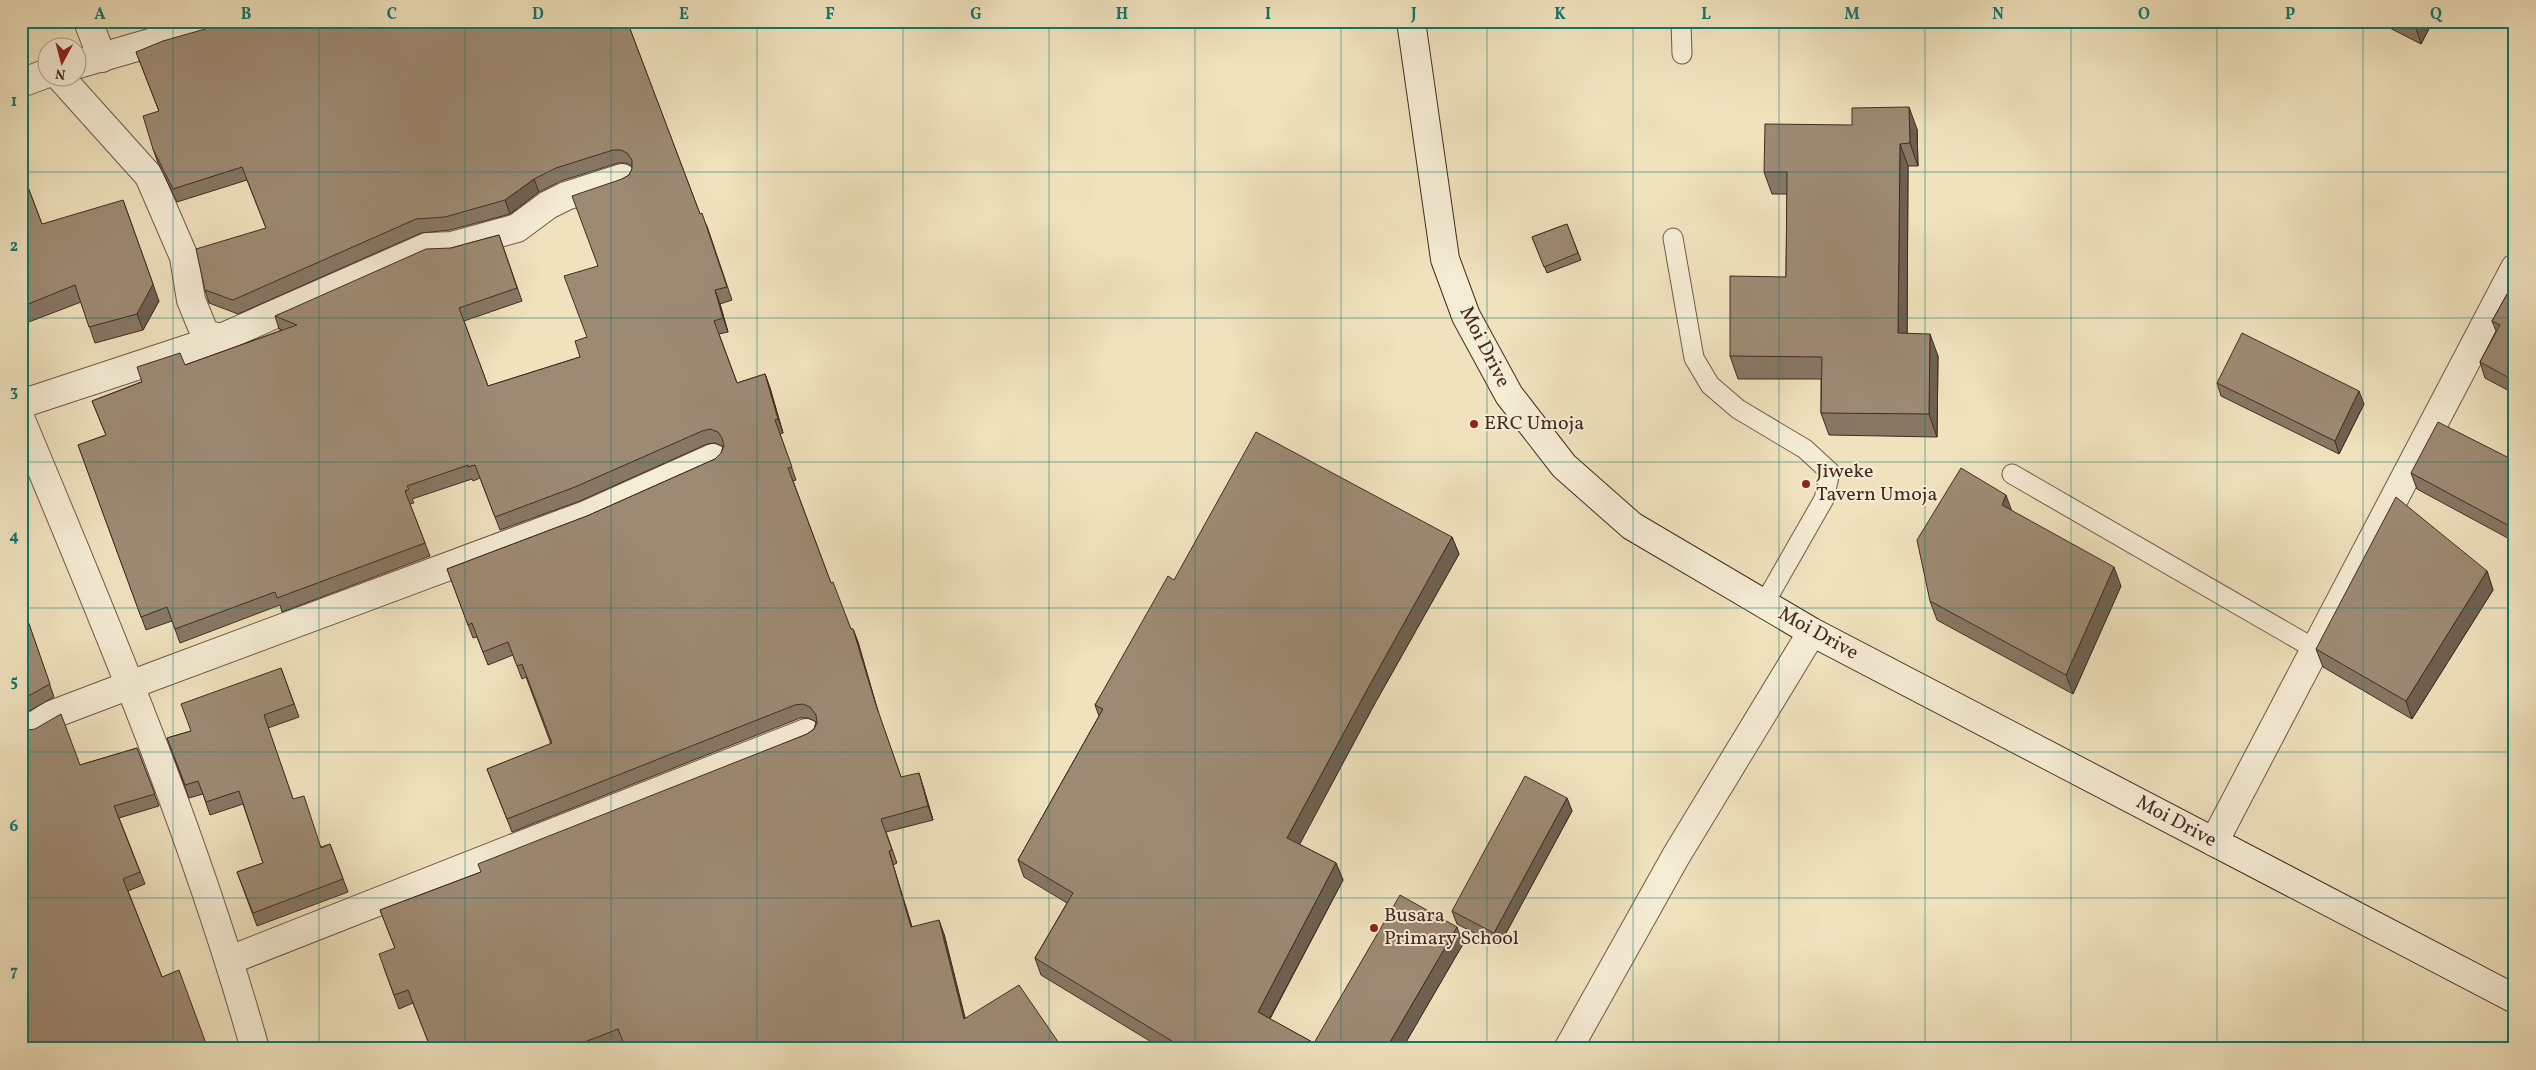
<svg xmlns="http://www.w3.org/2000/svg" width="2536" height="1070" viewBox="0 0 2536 1070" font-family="Vollkorn,serif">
<rect width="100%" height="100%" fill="#efe2bd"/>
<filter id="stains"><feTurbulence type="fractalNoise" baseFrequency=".004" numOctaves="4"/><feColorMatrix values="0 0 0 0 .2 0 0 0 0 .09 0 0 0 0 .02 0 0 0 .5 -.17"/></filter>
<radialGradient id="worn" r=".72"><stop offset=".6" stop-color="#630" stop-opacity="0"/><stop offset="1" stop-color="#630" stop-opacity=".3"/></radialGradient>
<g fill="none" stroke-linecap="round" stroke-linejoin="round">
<defs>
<path id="lane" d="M1681 21 1682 54
M1673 238 1694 358 1710 385 1738 409 1805 449 1830 472 1824 499 1764 604
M2012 474 2315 649"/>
<path id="street" d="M88 21 102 58
M78 64 226 21
M61 78 149 176 184 257 191 300 205 334 221 338
M21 83 48 73
M21 404 221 338 427 247 452 246 517 228 548 205 566 196 622 178
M21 420C107 626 195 834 255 1049
M21 729 31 728 51 715 130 685 586 515 713 458
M2214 842 2515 268
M230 960 806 733
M1568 1049 1676 856 1812 632"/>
<path id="secondary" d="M1411 21 1445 259 1466 316 1509 395 1564 466 1632 526 1812 632 2515 999"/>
</defs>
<use href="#lane" stroke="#6f5949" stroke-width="21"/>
<use href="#street" stroke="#6f5949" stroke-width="30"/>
<use href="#secondary" stroke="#442b22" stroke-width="30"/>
<use href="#lane" stroke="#f5ecd4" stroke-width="19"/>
<use href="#street" stroke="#f5ecd4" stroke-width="28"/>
<use href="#secondary" stroke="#f5ecd4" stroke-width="28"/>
</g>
<path fill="#877763" stroke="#442b22" d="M627 21 700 214 707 226 732 300 720 304 728 332 719 334 737 383 765 374 770 388 783 433 780 434 796 480 793 481 831 583 851 629H853L858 642 879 715 901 777 923 786 933 820 886 832 897 863 893 865 912 927 944 934 965 1019 1063 1049H626L623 1042 605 1049H431L413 1003 399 1009 384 968 395 948 380 910 481 872 807 734 814 729 816 722 815 721 808 718H800L512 832 487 769 551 744 526 677 522 679 513 655 488 665 477 637 473 638 447 569 587 516 715 459 721 453 723 447 722 446 715 443 707 444 580 501 500 530 480 478 473 481 472 479 412 499 414 503 410 504 430 556 282 612 280 605 180 643 172 621 146 630 78 445 106 435 92 401 185 365 282 330 279 329 275 316 451 248 499 235 522 301 464 321 488 386 580 357 587 337 598 266 622 179 629 175 632 169V166L626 163H618L561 181 539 192 510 214 450 230 421 233 238 314 209 303 205 290 266 228 247 180 177 202 158 163 153 149 159 111 136 52 226 23Z
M2376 21H2433L2421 44Z
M1917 129 1918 166H1908L1907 334 1938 356 1937 437 1829 435 1821 413V379H1738L1730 356 1786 277 1787 194H1772L1764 172Z
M21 169 42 224 159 301 143 330 95 343 81 302 21 325Z
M1567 224 1581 260 1547 273 1532 237Z
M2515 280V394L2485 378 2480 362 2496 331 2492 321Z
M2217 383 2364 404 2339 454 2221 396Z
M2515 461V542L2417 489 2411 473Z
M2011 511 2121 586 2073 694 1937 620 1930 601Z
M21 513 28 531 21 533Z
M1452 537 1459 554 1374 705 1299 844 1336 863 1343 880 1270 1019 1314 1043 1463 944 1402 1049H1163L1041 975 1035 958 1067 903 1024 877 1018 860 1099 716 1095 705 1174 580Z
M2487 571 2493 590 2412 719 2323 667 2316 649Z
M21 601 54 697 26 713 21 714Z
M281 668 299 717 268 728 293 799 321 847 330 844 348 892 257 926 237 872 263 863 243 804 210 815 203 794 189 798 167 738 191 731Z
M137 748 159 806 119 818 145 884 128 891 162 977 21 1049 80 765Z
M1567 798 1572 811 1499 946 1457 924 1452 911Z"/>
<path fill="#6e6150" stroke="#442b22" d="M2417 21H2433L2421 44 2415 26Z
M1909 107 1917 129 1918 166 1910 143Z
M1900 144 1908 166 1907 356 1898 333Z
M534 179 539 192 510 214 505 200Z
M123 200 159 301 143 330 137 314Z
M715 290 720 304 728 332 723 318Z
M1930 334 1938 356 1937 437 1929 414Z
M765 374 770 388 783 433 778 419Z
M2359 391 2364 404 2339 454 2335 441Z
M2006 495 2013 514 2002 505Z
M1452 537 1459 554 1374 705 1294 855 1287 838 1368 688Z
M2114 567 2121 586 2073 694 2066 675Z
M2487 571 2493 590 2412 719 2406 701Z
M853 629 858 642 879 715 875 702Z
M919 773 923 786 933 820 928 806Z
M1567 798 1572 811 1499 946 1494 933Z
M889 851 893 865 916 940 911 927Z
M1336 863 1343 880 1264 1029 1258 1012Z
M939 920 944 934 969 1033 964 1019Z
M1457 927 1463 944 1402 1049H1386Z"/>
<path fill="#9d8a73" stroke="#442b22" d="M228 21H627L700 214 702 213 727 287 715 290 723 318 714 321 737 383 765 374 778 419 775 420 792 467 788 468 831 583 833 582 851 629H853L875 702 901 777 919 773 928 806 881 819 892 850 889 851 911 927 939 920 964 1019 1019 985 1063 1049H626L618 1029 567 1049H550L548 1044 534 1049H431L408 990 394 995 379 954 395 948 380 910 481 872 478 864 807 734 814 729 817 723 816 715 810 707 803 704 795 705 507 819 487 769 552 743 522 664 517 666 508 642 483 652 472 623 468 625 447 569 587 516 715 459 721 453 724 446 722 438 718 432 710 429 702 431 575 487 495 517 475 465 468 467V465L407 486 409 489 405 491 425 543 277 598 275 592 175 629 167 607 141 617 78 445 106 435 92 401 142 382 137 367 180 353 185 365 297 325 275 316 426 249 451 248 499 235 517 288 459 308 488 386 580 357 575 341 587 337 564 276 598 266 572 196 622 179 629 175 632 169V160L627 153 621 150H613L556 168 534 179 505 200 445 217 416 219 233 300 205 290 196 249 266 228 242 167 173 189 153 149 143 116 159 111 136 52 163 41 226 23Z
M2405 21H2417L2415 26Z
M1909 107 1910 143 1900 144 1898 333 1930 334 1929 414 1821 413 1822 357 1730 356V276L1786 277 1787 172H1764L1765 124 1852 125V108Z
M21 169 42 224 123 200 153 284 137 314 89 327 75 285 21 307Z
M1567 224 1578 253 1544 267 1532 237Z
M2515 280V381L2480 362 2500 325 2492 321Z
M2242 333 2359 391 2335 441 2217 383Z
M2438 422 2515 461V529L2411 473Z
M1256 432 1452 537 1368 688 1287 838 1336 863 1258 1012 1314 1043 1400 895 1457 927 1386 1049H1185L1035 958 1073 893 1018 860 1103 709 1095 705 1168 576 1174 580Z
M1961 468 2006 495 2002 505 2114 567 2066 675 1930 601 1917 540Z
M2396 497 2487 571 2406 701 2316 649Z
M21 601 50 684 21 700Z
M281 668 294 704 264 715 293 799 304 796 321 848 330 844 343 879 253 913 237 872 263 863 239 791 206 802 198 781 185 785 167 738 191 731 181 704Z
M61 714 80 765 137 748 155 794 114 806 140 872 123 879 162 977 179 970 208 1049H21V731L35 729Z
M1525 776 1567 798 1494 933 1452 911Z"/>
<path fill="none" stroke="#0f766e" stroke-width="1" stroke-opacity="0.55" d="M173 21V1049M319 21V1049M465 21V1049M611 21V1049M757 21V1049M903 21V1049M1049 21V1049M1195 21V1049M1341 21V1049M1487 21V1049M1633 21V1049M1779 21V1049M1925 21V1049M2071 21V1049M2217 21V1049M2363 21V1049M21 172H2515M21 318H2515M21 462H2515M21 608H2515M21 752H2515M21 898H2515"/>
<g fill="#8f2418" stroke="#f5ecd4" stroke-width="2">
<circle cx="1474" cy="424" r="5"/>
<circle cx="1806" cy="484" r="5"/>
<circle cx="1374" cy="928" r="5"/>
</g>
<g text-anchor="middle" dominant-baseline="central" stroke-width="4" stroke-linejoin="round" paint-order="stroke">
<g font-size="20" fill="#442b22" stroke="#f5ecd4">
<text transform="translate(1484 347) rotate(63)">Moi Drive</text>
<text transform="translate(1818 634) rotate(29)">Moi Drive</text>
<text transform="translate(2176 822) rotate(28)">Moi Drive</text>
</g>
<g font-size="20" fill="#442b22" stroke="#f5ecd4" text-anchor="start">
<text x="1484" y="424">ERC Umoja</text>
<text x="1816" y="472">Jiweke<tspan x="1816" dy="23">Tavern Umoja</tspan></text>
<text x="1384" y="916">Busara<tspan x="1384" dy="23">Primary School</tspan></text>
</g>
</g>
<rect width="2536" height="1070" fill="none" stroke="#efe2bd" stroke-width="55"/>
<g transform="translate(62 62) rotate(187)"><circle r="24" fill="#f5ecd4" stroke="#ae9f8d"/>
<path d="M0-4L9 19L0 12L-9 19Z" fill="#8f2418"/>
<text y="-8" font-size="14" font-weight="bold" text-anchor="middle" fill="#442b22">N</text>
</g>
<rect x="28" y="28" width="2480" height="1014" fill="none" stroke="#0f766e" stroke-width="2"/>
<g font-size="16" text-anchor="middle" font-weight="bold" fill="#0f766e">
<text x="100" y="19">A</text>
<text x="246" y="19">B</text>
<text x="392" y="19">C</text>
<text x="538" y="19">D</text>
<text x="684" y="19">E</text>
<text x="830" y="19">F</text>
<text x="976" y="19">G</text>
<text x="1122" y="19">H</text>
<text x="1268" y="19">I</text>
<text x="1414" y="19">J</text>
<text x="1560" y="19">K</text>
<text x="1706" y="19">L</text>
<text x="1852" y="19">M</text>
<text x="1998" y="19">N</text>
<text x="2144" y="19">O</text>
<text x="2290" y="19">P</text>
<text x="2436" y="19">Q</text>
<text x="14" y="106">1</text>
<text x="14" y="251">2</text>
<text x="14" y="396">3</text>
<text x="14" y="541">4</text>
<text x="14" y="686">5</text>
<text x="14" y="831">6</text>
<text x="14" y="976">7</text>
</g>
<rect width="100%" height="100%" filter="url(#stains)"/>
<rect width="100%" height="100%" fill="url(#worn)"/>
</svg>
